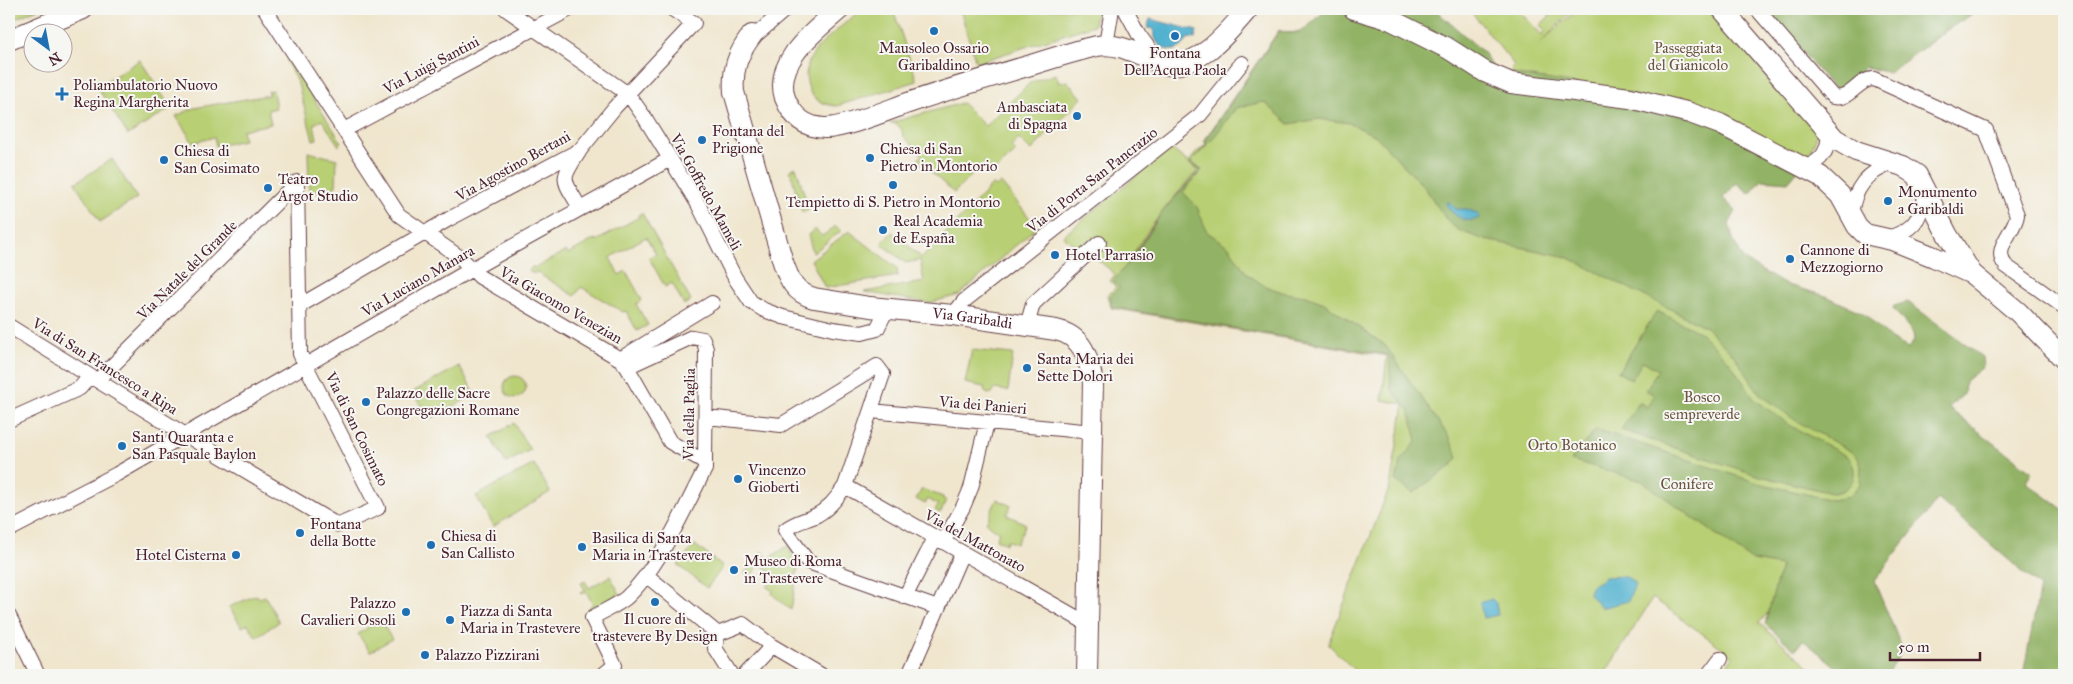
<svg xmlns="http://www.w3.org/2000/svg" width="2073" height="684" viewBox="0 0 2073 684" font-family="'IM FELL Great Primer',serif">
<rect width="100%" height="100%" fill="#f6f6f2"/>
<filter id="ink" filterUnits="userSpaceOnUse"><feTurbulence type="fractalNoise" baseFrequency=".02" numOctaves="2"/><feDisplacementMap in="SourceGraphic" scale="10" xChannelSelector="R" yChannelSelector="G"/><feConvolveMatrix kernelMatrix="1 2 1 2 8 2 1 2 1" color-interpolation-filters="sRGB"/></filter>
<filter id="wash" filterUnits="userSpaceOnUse"><feTurbulence type="fractalNoise" baseFrequency=".0096" numOctaves="4" result="noise"/><feDisplacementMap in="SourceGraphic" scale="20" xChannelSelector="R" yChannelSelector="G"/><feGaussianBlur stdDeviation="1.12" result="paint"/><feColorMatrix in="noise" values="0 0 0 0 0 0 0 0 0 0 0 0 0 0 0 0 0 1.4 0 .05"/><feComposite in="paint" operator="in"/></filter>
<g filter="url(#wash)">
<rect width="100%" height="100%" fill="#f0e6ce"/>
<path fill="#b8cf73" stroke="#81774f" d="M9 9H38L9 21Z
M862 9H893L917 81 837 106C824 105 811 100 808 86 806 79 805 71 808 63 816 44 846 23 862 9Z
M960 9H1097L1094 25 976 63Z
M1469 9H1517L1542 35 1545 31 1540 25 1557 9H1574L1540 43 1578 9H1711L1818 133 1807 160 1512 74V67L1514 65Z
M1310 24 1437 130 1946 409 1759 623 1819 675H1720L1733 656 1653 598 1604 675H1359L1328 644 1390 486 1404 404 1382 400 1387 356 1111 308 1108 295 1116 287 1110 281 1115 274 1086 250H1080L1063 236 1170 148 1198 170C1173 198 1148 227 1131 258L1163 211 1199 171 1188 163 1195 154 1206 144 1204 141 1279 30C1290 35 1301 33 1310 24Z
M288 58 342 143 339 146 322 120 314 124 317 139 313 140 298 84 286 60Z
M140 60 171 108 128 135 97 87Z
M1056 74 1059 83 1067 81 1082 98 1031 151 1019 139 1011 147 1016 152 994 172 984 163 954 193 918 160 922 155 903 136 902 130 897 124 889 123 962 103 985 126 1031 82Z
M273 90 276 108 268 110 271 124 242 130 244 140 216 146 214 137 193 143 176 116 194 108 269 95 268 91Z
M308 152 337 159 336 186 321 194 309 190Z
M112 159 137 198 100 222 75 183Z
M796 167 809 210 802 212 790 170Z
M1001 183 1037 227 959 295 929 303 864 292 924 282 920 260 906 263 881 244 892 232 922 258 993 184 996 187Z
M642 213 691 301 684 305 672 283 665 287 649 258 656 254 646 237 610 258 619 275 626 271 642 300 636 304 648 325 637 331 626 311 623 312 581 287 575 296 536 272 534 274 529 271 533 266 535 268 566 251 568 254 595 239 596 241 639 217 638 215Z
M836 226 841 231 813 253 808 235 815 229 822 236Z
M849 231 897 268 898 276 825 288 811 260Z
M972 350 1013 354 1008 391 995 389 992 393 988 394 985 392 984 387 965 383Z
M459 366 475 394 429 420 413 392Z
M504 387a11 11 0 1 1 22 0a11 11 0 1 1-22 0Z
M514 423 530 450 506 463 491 437Z
M534 464 550 492 493 527 476 496Z
M922 489 943 497V499L947 501 940 513 935 510 938 505 928 499 925 504 916 499Z
M997 499 1011 506 1007 515 1026 524 1016 544 1007 540 1006 544 996 539 999 532 986 523Z
M695 545 723 567 707 588 678 565Z
M788 546 798 568 791 610 772 594 773 591 767 587 776 576 760 564 750 577 745 573 762 551 768 559Z
M610 576 620 594 589 612 587 609 593 604 586 592 581 594 580 593 585 590 581 583 585 581 589 588Z
M256 595 260 598 265 596 279 622 256 637 248 624 242 627 229 607Z
M380 620 392 639 370 652 358 634Z"/>
<path fill="#92b265" stroke="#6e6848" d="M1327 9 1376 18 1397 12 1402 9H1434L1482 51 1495 70 1512 74 1623 91 1807 160 1788 182 1762 180 1750 194 1737 183 1723 198 1736 211 1729 224 1733 240 1744 260 1784 284 1826 296 1863 313 1891 339 1908 348 1914 341 1913 333 1893 308 1894 306 1908 302 1982 357 1983 367 1965 381 1964 394 1948 408 2032 472 2026 482 2064 510V675H2023L2040 587 1938 499 1874 581 1903 650 1887 675H1846L1803 640 1795 650 1765 624 1781 566 1753 561 1642 481 1571 460 1596 429 1758 483 1832 500 1849 497 1860 484 1861 466 1858 458 1852 452 1795 420 1760 394 1735 357 1706 327 1567 257 1482 239 1460 231 1448 222 1425 188 1376 136 1349 123 1319 119 1289 124 1264 102 1236 108 1211 141 1191 162 1202 170 1183 192 1197 207 1207 232 1229 247 1247 274 1265 286 1285 293 1306 296 1324 303 1385 345 1449 437 1458 458 1451 466 1413 493 1396 481 1400 461 1417 441 1409 410 1391 389 1389 355 1112 307 1110 296 1119 287 1113 281 1134 256 1163 211 1200 170 1190 163 1207 144 1205 141 1279 31C1301 39 1312 22 1327 9Z
M1765 9H1980L1950 28 1889 73 1865 67C1856 75 1848 91 1834 89Z
M1657 311 1701 333 1729 361 1754 399 1791 426 1848 457C1861 473 1852 492 1832 493L1760 476 1621 430 1639 402 1647 407 1654 395 1646 390 1658 370 1643 361 1631 380 1618 372Z"/>
<path fill="#50b1cf" stroke="#4d687d" d="M1150 19 1197 31 1195 39 1188 38C1179 58 1153 52 1154 29L1147 28Z
M1448 201 1456 209H1467L1478 214 1479 218C1467 225 1451 215 1446 203Z
M1604 577C1616 577 1629 573 1635 585L1628 601 1601 608 1589 594C1592 580 1597 586 1604 577Z
M1492 599 1496 603 1498 615 1483 618 1480 603Z"/>
</g>
<g filter="url(#ink)">
<g fill="none" stroke-linecap="round" stroke-linejoin="round">
<defs>
<path id="street" d="M265 9 399 215 461 258 480 277 620 359 627 367 670 442 705 462
M506 9 628 94 645 118 698 204 735 278 751 302 764 310 783 317 833 329 862 333 877 329 887 309
M1125 9 1139 35 1158 61
M1757 9 1833 97C1851 101 1858 78 1874 79L1986 130 2017 215C2015 232 1991 249 2006 266L2064 307
M752 35 757 34 786 9
M1106 45 1112 9
M344 130 570 9
M579 152C559 182 563 178 580 208
M1806 167C1823 160 1828 151 1829 133
M1851 215C1854 188 1867 172 1893 163
M1885 239C1912 231 1921 221 1926 193
M299 306 449 219 580 150 615 107 694 23 672 9
M953 315 964 301 1200 115 1242 63
M9 326 184 434 332 522 339 525 378 508 300 354 297 182
M1027 326 1033 304 1099 243
M620 359 712 303
M98 380 297 182
M871 411 1093 432
M707 417 781 425 877 366 883 374 845 486C838 497 828 509 817 515 807 520 794 522 785 530L808 562 938 608
M9 420 80 388 90 376
M845 486 1088 624
M9 530 117 474 472 269 670 159
M943 542 963 507 971 488 987 422
M646 575 718 634
M905 597 935 538
M9 616 38 675
M718 634 743 624 772 646 821 675
M718 634 715 648 732 675
M603 675 615 665 592 618C603 611 616 606 626 598 659 568 684 509 705 469V462L706 349 703 339 692 337 627 367
M745 675 772 646
M909 675 962 553
M1708 675 1720 659"/>
<g id="secondary">
<path d="M840 9C816 30 773 61 785 98 792 116 804 127 824 128 843 129 888 110 908 103 949 89 990 77 1031 65 1053 58 1075 51 1097 46 1115 43 1129 50 1146 57 1153 60 1160 64 1168 65 1201 67 1229 31 1248 9"/>
<path d="M1354 9 1391 20 1449 49 1485 72 1511 83 1630 98 1690 113 1720 124 1820 176 1840 195 1857 226 1865 234 1892 240 1934 257 1972 274 2018 312 2064 359"/>
<path d="M1722 9 1835 139 1856 151 1903 166 1917 175 1947 234 1972 274"/>
<path id="s1" d="M752 35C738 53 732 69 734 92L783 262C789 280 795 293 814 298L870 307 953 315 1056 330C1083 336 1089 358 1093 383L1087 675"/>
<path d="M9 40 83 9"/>
</g>
</defs>
<use href="#street" stroke="#633d43" stroke-width="16"/>
<use href="#secondary" stroke="#633d43" stroke-width="22"/>
<use href="#street" stroke="#fff" stroke-width="14"/>
<use href="#secondary" stroke="#fff" stroke-width="20"/>
</g>
</g>
<g fill="#1f6fb2" stroke="#f6f6f2" stroke-width="2">
<circle cx="934" cy="31" r="5"/>
<circle cx="1175" cy="36" r="5"/>
<path d="M59.5 86.5h5v5h5v5h-5v5h-5v-5h-5v-5h5z"/>
<circle cx="1077" cy="116" r="5"/>
<circle cx="702" cy="140" r="5"/>
<circle cx="870" cy="158" r="5"/>
<circle cx="164" cy="160" r="5"/>
<circle cx="893" cy="185" r="5"/>
<circle cx="268" cy="188" r="5"/>
<circle cx="1888" cy="201" r="5"/>
<circle cx="883" cy="230" r="5"/>
<circle cx="1055" cy="255" r="5"/>
<circle cx="1790" cy="259" r="5"/>
<circle cx="1027" cy="368" r="5"/>
<circle cx="366" cy="402" r="5"/>
<circle cx="122" cy="446" r="5"/>
<circle cx="738" cy="479" r="5"/>
<circle cx="300" cy="533" r="5"/>
<circle cx="431" cy="545" r="5"/>
<circle cx="582" cy="547" r="5"/>
<circle cx="236" cy="555" r="5"/>
<circle cx="734" cy="570" r="5"/>
<circle cx="655" cy="602" r="5"/>
<circle cx="406" cy="612" r="5"/>
<circle cx="450" cy="620" r="5"/>
<circle cx="425" cy="655" r="5"/>
</g>
<g text-anchor="middle" dominant-baseline="central" stroke-width="4" stroke-linejoin="round" paint-order="stroke">
<g font-size="15" fill="#4a1f2b" stroke="#f6f6f2" text-anchor="start">
<text x="934" y="48" text-anchor="middle">Mausoleo Ossario<tspan x="934" dy="17">Garibaldino</tspan></text>
<text x="1175" y="53" text-anchor="middle">Fontana<tspan x="1175" dy="17">Dell'Acqua Paola</tspan></text>
<text x="73" y="85">Poliambulatorio Nuovo<tspan x="73" dy="17">Regina Margherita</tspan></text>
<text x="1067" y="107" text-anchor="end">Ambasciata<tspan x="1067" dy="17">di Spagna</tspan></text>
<text x="712" y="131">Fontana del<tspan x="712" dy="17">Prigione</tspan></text>
<text x="880" y="149">Chiesa di San<tspan x="880" dy="17">Pietro in Montorio</tspan></text>
<text x="174" y="151">Chiesa di<tspan x="174" dy="17">San Cosimato</tspan></text>
<text x="278" y="179">Teatro<tspan x="278" dy="17">Argot Studio</tspan></text>
<text x="1898" y="192">Monumento<tspan x="1898" dy="17">a Garibaldi</tspan></text>
<text x="893" y="202" text-anchor="middle">Tempietto di S. Pietro in Montorio</text>
<text x="893" y="221">Real Academia<tspan x="893" dy="17">de España</tspan></text>
<text x="1800" y="250">Cannone di<tspan x="1800" dy="17">Mezzogiorno</tspan></text>
<text x="1065" y="255">Hotel Parrasio</text>
<text x="1037" y="359">Santa Maria dei<tspan x="1037" dy="17">Sette Dolori</tspan></text>
<text x="376" y="393">Palazzo delle Sacre<tspan x="376" dy="17">Congregazioni Romane</tspan></text>
<text x="132" y="437">Santi Quaranta e<tspan x="132" dy="17">San Pasquale Baylon</tspan></text>
<text x="748" y="470">Vincenzo<tspan x="748" dy="17">Gioberti</tspan></text>
<text x="310" y="524">Fontana<tspan x="310" dy="17">della Botte</tspan></text>
<text x="441" y="536">Chiesa di<tspan x="441" dy="17">San Callisto</tspan></text>
<text x="592" y="538">Basilica di Santa<tspan x="592" dy="17">Maria in Trastevere</tspan></text>
<text x="226" y="555" text-anchor="end">Hotel Cisterna</text>
<text x="744" y="561">Museo di Roma<tspan x="744" dy="17">in Trastevere</tspan></text>
<text x="396" y="603" text-anchor="end">Palazzo<tspan x="396" dy="17">Cavalieri Ossoli</tspan></text>
<text x="460" y="611">Piazza di Santa<tspan x="460" dy="17">Maria in Trastevere</tspan></text>
<text x="655" y="619" text-anchor="middle">Il cuore di<tspan x="655" dy="17">trastevere By Design</tspan></text>
<text x="435" y="655">Palazzo Pizzirani</text>
</g>
<g font-size="15" fill="#6b5441" stroke="#f6f6f2">
<text x="1688" y="48">Passeggiata<tspan x="1688" dy="17">del Gianicolo</tspan></text>
<text x="1702" y="397">Bosco<tspan x="1702" dy="17">sempreverde</tspan></text>
<text x="1572" y="445">Orto Botanico</text>
<text x="1687" y="484">Conifere</text>
</g>
<g font-size="15" fill="#4a1f2b" stroke="#f6f6f2">
<text transform="translate(431 65) rotate(-28)">Via Luigi Santini</text>
<text transform="translate(513 166) rotate(-29)">Via Agostino Bertani</text>
<text transform="translate(1092 180) rotate(-38)">Via di Porta San Pancrazio</text>
<text transform="translate(706 192) rotate(61)">Via Goffredo Mameli</text>
<text transform="translate(187 270) rotate(-45)">Via Natale del Grande</text>
<text transform="translate(418 281) rotate(-30)">Via Luciano Manara</text>
<text transform="translate(561 305) rotate(30)">Via Giacomo Venezian</text>
<text stroke="none"><textPath href="#s1" startOffset="448">Via Garibaldi</textPath></text>
<text transform="translate(105 366) rotate(32)">Via di San Francesco a Ripa</text>
<text transform="translate(983 405) rotate(5)">Via dei Panieri</text>
<text transform="translate(689 414) rotate(-89)">Via della Paglia</text>
<text transform="translate(357 429) rotate(64)">Via di San Cosimato</text>
<text transform="translate(975 541) rotate(29)">Via del Mattonato</text>
</g>
</g>
<rect width="2073" height="684" fill="none" stroke="#f6f6f2" stroke-width="30"/>
<g transform="translate(48 48) rotate(148)"><circle r="24" fill="#f6f6f2" stroke="#b1a0a2"/>
<path d="M0-4L9 19L0 12L-9 19Z" fill="#1f6fb2"/>
<text y="-8" font-size="14" font-weight="bold" text-anchor="middle" fill="#4a1f2b">N</text>
</g>
<path d="M1890 652v8h90v-8" fill="none" stroke="#4a1f2b" stroke-width="2.5"/>
<text x="1898" y="652" font-size="15" fill="#4a1f2b" stroke="#f6f6f2" stroke-width="4" paint-order="stroke">50 m</text>
</svg>
